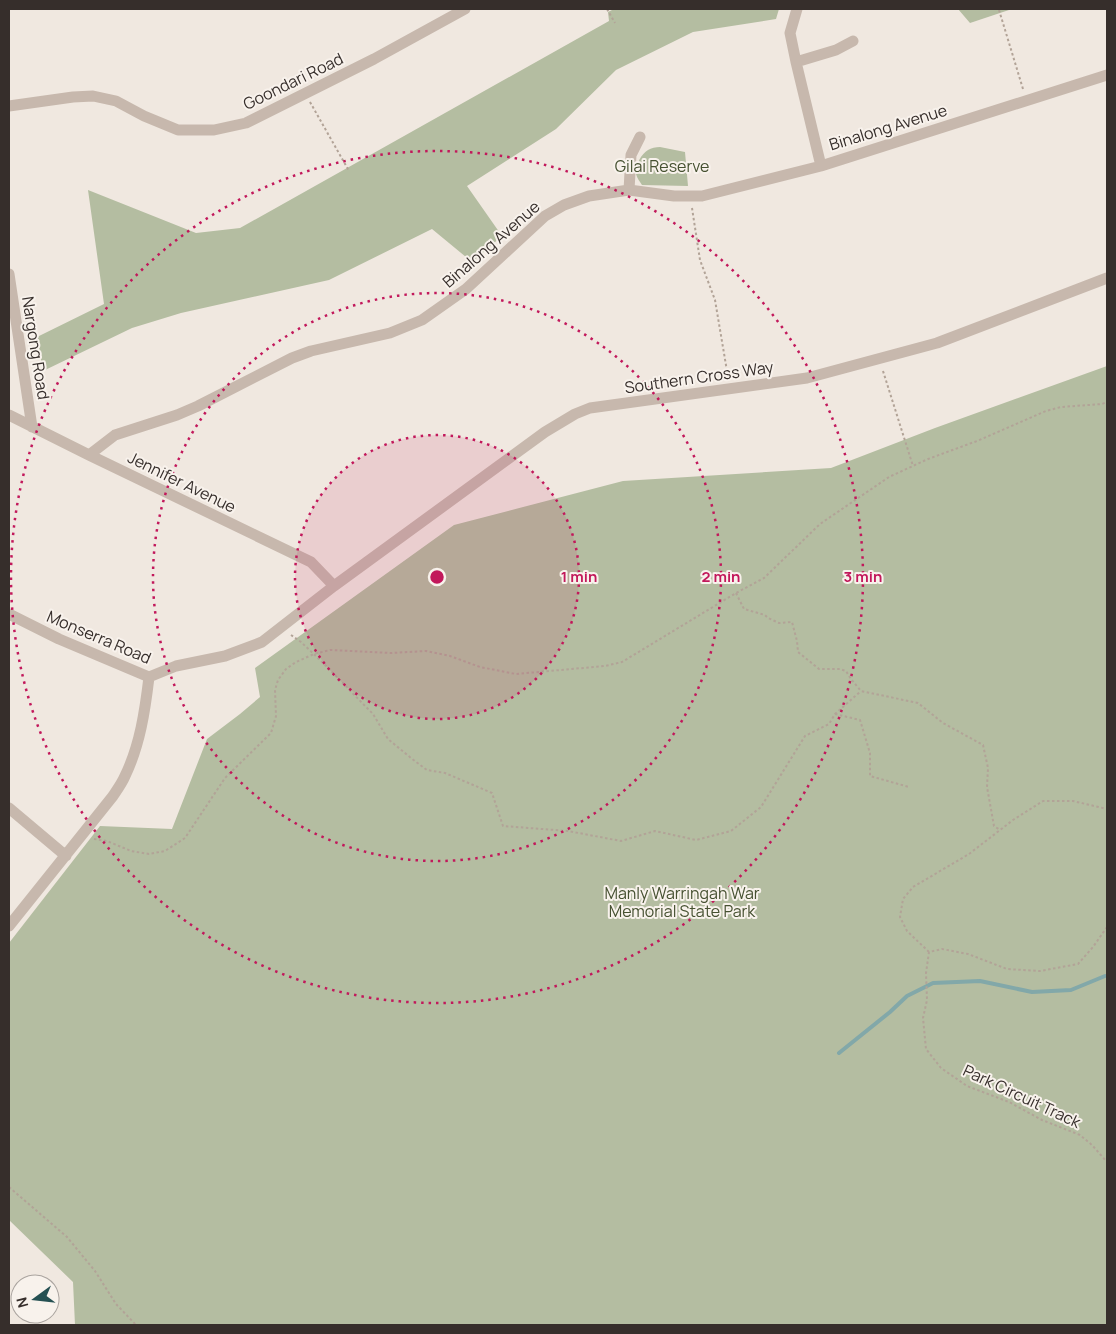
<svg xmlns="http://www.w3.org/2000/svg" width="1116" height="1334" viewBox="0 0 1116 1334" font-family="Manrope,sans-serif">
<rect width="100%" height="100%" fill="#f0e8e0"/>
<path fill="#b4bda1" d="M614 9H779L776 19 693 32 616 70 556 129 467 186 502 236 472 262 432 229 329 280 181 313 132 328 43 371 37 337 104 304 88 190 196 233 240 228 609 21 608 12Z
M958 9H1012L970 23Z
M660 147 685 152 688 186 642 185C640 182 637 178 636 174 635 166 641 154 648 150 651 148 656 147 660 147Z
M1107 366V1325H75L73 1282 9 1220V943L100 826 172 829 207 739 240 714 260 697 255 668 454 525 623 481 831 468 935 428Z"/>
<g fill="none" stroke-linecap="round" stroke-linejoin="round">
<path stroke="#82a8a9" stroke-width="4" d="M839 1053 890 1012 907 996 933 983 980 981 1032 992 1071 990 1105 976"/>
<path stroke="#b2a397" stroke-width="2" stroke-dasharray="2.5 2.5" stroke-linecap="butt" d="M607 9 615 23
M999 10 1023 89
M310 102 349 171
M692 208 700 260 715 300 728 377
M883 371 913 466
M736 593 744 609 765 615 768 618 779 623 792 622 797 641 798 652 819 669H840L846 671 851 679 861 691 918 703 943 723 983 745 988 768 987 787 994 826 1000 830
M291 635 301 642 319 659 373 714 388 739 411 758 427 770 445 773 492 793 503 826 568 831 621 841 655 831 696 840 731 831 761 807 805 736 829 724 835 714 861 691
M835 714 860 720 870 753V776L909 787
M94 839 107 841 131 851 149 854 165 851 185 838 225 778 271 733 276 716 275 690 278 680 286 669 296 662 314 654 330 650 391 653 426 651 450 656 480 667 516 674 605 666 622 662 736 593 764 578 820 524 889 477 928 459 977 441 1046 411 1061 407 1102 404 1107 402
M1107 927 1093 947 1078 964 1040 971 1007 969 968 954 942 949 929 952 926 973 927 1000 923 1018 926 1049 941 1068 967 1086 1009 1102 1042 1120 1080 1135 1092 1145 1107 1162
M929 952 907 931 900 917 903 899 913 887 969 854 1013 820 1043 801H1073L1107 809
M9 1187 67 1237 95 1271 116 1304 136 1325"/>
<path stroke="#c7b8ad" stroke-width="11" d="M797 9 790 33 796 62 821 166
M796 62 836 50 853 41
M9 106 73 97 93 96 116 101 144 116 178 130H214L246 123 374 59 465 9
M629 190 631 155 640 137
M9 274 32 427
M9 415 89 455 311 562 334 586
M89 455 115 435 177 415 198 406 292 358 311 351 390 333 422 320 466 289 545 216 564 205 589 196 629 190 674 196H702L821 166 1107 75
M9 614 59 639 149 677 176 666 225 656 262 642 334 586 545 432 575 414 590 408 807 378 937 343 1107 278
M9 808 66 856
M9 926 113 796C117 790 122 783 125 776 140 745 145 711 149 677"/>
</g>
<circle cx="437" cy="577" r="142" fill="#c2185b" fill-opacity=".12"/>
<g fill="none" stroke="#c2185b" stroke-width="2.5" stroke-dasharray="2.5 5">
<circle cx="437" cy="577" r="142"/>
<circle cx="437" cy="577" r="284"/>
<circle cx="437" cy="577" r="426"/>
</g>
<g text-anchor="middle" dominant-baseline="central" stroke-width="4" stroke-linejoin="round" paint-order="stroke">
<g font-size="16" fill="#362e2b" stroke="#f8f2ec">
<text transform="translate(293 81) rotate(-26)">Goondari Road</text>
<text transform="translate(888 127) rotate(-17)">Binalong Avenue</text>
<text transform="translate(491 244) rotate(-41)">Binalong Avenue</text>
<text transform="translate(36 348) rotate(81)">Nargong Road</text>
<text transform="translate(699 377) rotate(-8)">Southern Cross Way</text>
<text transform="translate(182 482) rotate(26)">Jennifer Avenue</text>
<text transform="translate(99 637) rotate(23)">Monserra Road</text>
<text transform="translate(1022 1096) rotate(25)">Park Circuit Track</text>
</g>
<g font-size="16" fill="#465131" stroke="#f8f2ec">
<text x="662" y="166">Gilai Reserve</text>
<text x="682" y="893">Manly Warringah War<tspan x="682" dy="18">Memorial State Park</tspan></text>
</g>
</g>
<circle cx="437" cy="577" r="8" fill="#c2185b" stroke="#f8f2ec" stroke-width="2.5"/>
<g font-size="15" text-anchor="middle" font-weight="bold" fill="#c2185b" stroke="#f8f2ec" stroke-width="4" stroke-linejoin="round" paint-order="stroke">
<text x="579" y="582">1 min</text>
<text x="721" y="582">2 min</text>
<text x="863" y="582">3 min</text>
</g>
<rect width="1116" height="1334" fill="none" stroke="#362e2b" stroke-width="20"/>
<g transform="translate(35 1299) rotate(255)"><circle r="24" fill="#f8f2ec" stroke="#aaa49f"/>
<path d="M0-4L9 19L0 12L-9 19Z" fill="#255052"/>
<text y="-8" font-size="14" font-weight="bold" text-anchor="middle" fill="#362e2b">N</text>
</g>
</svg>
